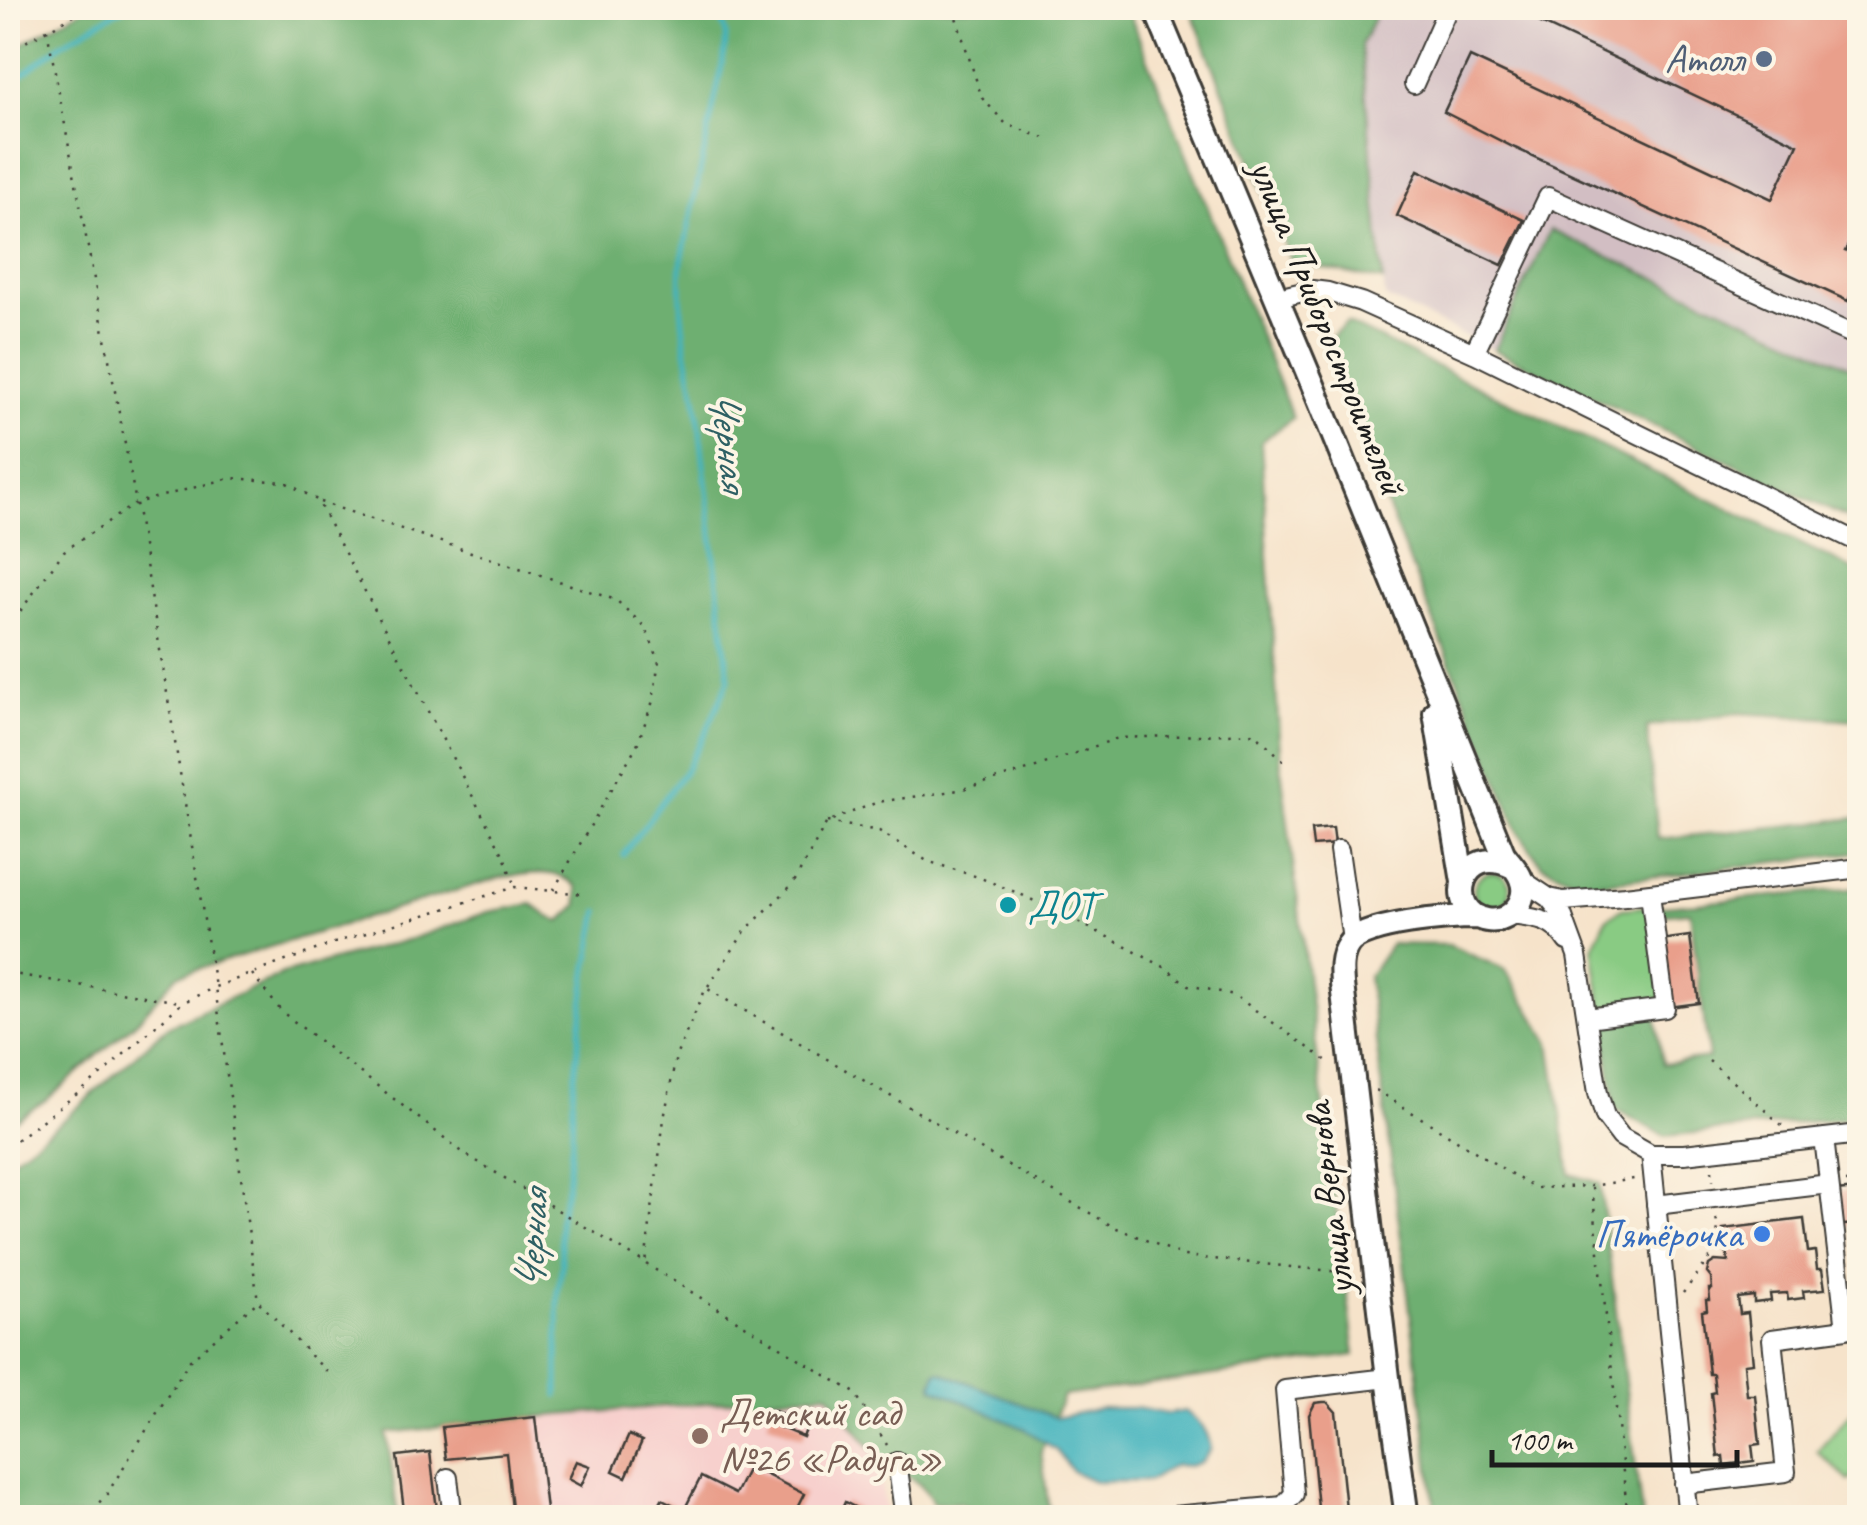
<svg xmlns="http://www.w3.org/2000/svg" width="1867" height="1525" viewBox="0 0 1867 1525" font-family="Caveat,sans-serif">
<rect width="100%" height="100%" fill="#fcf5e5"/>
<filter id="ink" filterUnits="userSpaceOnUse"><feTurbulence type="fractalNoise" baseFrequency=".01" numOctaves="2"/><feDisplacementMap in="SourceGraphic" scale="20" xChannelSelector="R" yChannelSelector="G"/><feConvolveMatrix kernelMatrix="1 2 1 2 8 2 1 2 1" color-interpolation-filters="sRGB"/></filter>
<filter id="wash" filterUnits="userSpaceOnUse"><feTurbulence type="fractalNoise" baseFrequency=".0048" numOctaves="4" result="noise"/><feDisplacementMap in="SourceGraphic" scale="40" xChannelSelector="R" yChannelSelector="G"/><feGaussianBlur stdDeviation="2.25" result="paint"/><feColorMatrix in="noise" values="0 0 0 0 0 0 0 0 0 0 0 0 0 0 0 0 0 1.4 0 .05"/><feComposite in="paint" operator="in"/></filter>
<g filter="url(#wash)">
<rect width="100%" height="100%" fill="#f6e3ca"/>
<path fill="#f7d0cd" d="M828 1393 878 1455 886 1517H547L535 1417Z"/>
<path fill="#d2bec3" d="M1379 8H1859V371L1551 231 1494 350 1385 297 1361 45Z"/>
<path fill="#89cb83" stroke="#527450" stroke-width="2.5" d="M1474 890a18 18 0 1 1 36 0a18 18 0 1 1-36 0Z
M1650 906 1663 1006 1603 1014 1593 948 1606 919 1622 909Z
M1857 1406 1860 1408 1859 1471 1849 1481 1817 1451Z"/>
<path fill="#6eaf71" stroke="#456646" stroke-width="2.5" d="M85 8H1127L1293 418 1261 442 1281 768 1355 1355 1063 1396 1041 1451 1050 1517H970L969 1509 960 1503 933 1504C922 1476 898 1476 880 1457 861 1438 845 1414 828 1393L535 1417 387 1433 398 1517H8V1162L67 1117 167 1027 283 974 411 939 488 912 532 904 549 917 561 921 578 905 577 887C557 866 524 874 498 878L177 975 138 1020 49 1098 8 1125V52Z
M1190 8H1379L1361 45 1383 281 1291 261Z
M1550 230 1859 371V524L1494 350Z
M1347 323 1859 572V720L1737 713 1647 727 1658 839 1859 818V852L1583 885 1541 864 1519 833 1324 350 1335 333Z
M1859 888V1117L1665 1136 1615 1109 1603 1019 1655 1013 1663 1064 1709 1058 1690 912 1656 915 1654 907Z
M1391 944 1449 945 1506 970 1550 1043 1570 1174 1600 1183 1642 1517H1436L1368 977Z"/>
<path fill="#43b3bd" stroke="#30686c" stroke-width="2.5" d="M937 1372H942L1056 1418 1100 1408H1136L1168 1414 1185 1411C1201 1423 1208 1429 1211 1449L1202 1462 1189 1466 1175 1465 1149 1481 1096 1482 1072 1471 1057 1451 1025 1429 934 1388 933 1384Z"/>
<g fill="none" stroke-linecap="round" stroke-linejoin="round">
<path stroke="#43b3bd" stroke-width="5" d="M8 86 63 43 123 8
M623 855 686 769 707 730 729 679 696 397C685 354 679 308 681 264L725 51 726 34 718 8
M558 1396V1291L562 1265 559 1219 567 1186 572 1140 573 1091 587 973 599 911"/>
</g>
<g id="blocks">
<path fill="#e99f8b" d="M1509 8H1860V221L1845 251 1860 257V276L1848 301 1515 148 1444 112 1470 57 1772 199 1798 144Z
M1418 170 1524 220 1502 265 1397 216Z
M1333 828 1335 844 1313 846 1311 830Z
M1690 936 1699 1003 1669 1007 1660 940Z
M1860 1189V1224L1843 1225 1842 1213H1835L1834 1191Z
M1804 1219 1808 1252 1815 1251 1817 1269H1822L1825 1289 1803 1291 1804 1298 1788 1300 1787 1293 1770 1294 1771 1301 1754 1303V1296L1738 1298 1740 1314 1748 1313 1753 1363 1744 1364 1747 1395H1755L1760 1444 1752 1445 1754 1461 1724 1465 1723 1456 1718 1457 1711 1393 1715 1392 1713 1374H1709L1702 1311 1707 1310 1706 1300H1710L1709 1289H1712L1711 1278 1707 1273 1709 1265 1715 1261 1728 1262 1723 1229Z
M1323 1402H1327L1336 1412 1347 1518H1319L1309 1415 1315 1403Z
M772 1410 808 1425 803 1437 767 1422Z
M535 1417 547 1518H513L506 1453 446 1459 442 1427Z
M629 1435 642 1441 626 1477 613 1471Z
M430 1452 438 1518H405L397 1456Z
M576 1461 590 1466 581 1486 568 1479Z
M749 1466 804 1494 792 1518H652L662 1499 684 1510 701 1477 735 1494Z
M845 1502 860 1510 856 1518H831L834 1510 840 1513Z"/>
</g>
</g>
<g filter="url(#ink)">
<use href="#blocks" fill-opacity="0" stroke="#3d3a36" stroke-width="2.5"/>
<g fill="none" stroke-linecap="round" stroke-linejoin="round">
<defs>
<path id="minor" d="M1414 84 1448 8
M1277 300 1290 295 1312 290 1328 292 1361 302 1474 353 1860 543
M1474 353 1548 197 1860 338
M1339 850 1352 940
M1522 880 1549 898 1562 914 1577 955 1598 1093 1605 1116 1621 1137 1651 1154H1684L1860 1134
M1549 898 1563 901 1625 896 1860 868
M1511 915C1535 918 1553 919 1567 941
M1587 1018 1665 1008 1650 894
M1651 1154 1688 1518
M1656 1205 1829 1184
M897 1462 905 1518
M448 1478 453 1518
M1684 1484 1786 1472 1772 1339 1846 1329 1824 1138
M1151 1518 1283 1506 1294 1494 1285 1390 1388 1378"/>
<path id="major" d="M1155 8 1313 385 1503 853C1508 861 1518 870 1521 879 1530 901 1509 924 1487 920 1443 912 1461 840 1513 867
M1435 713 1463 882
M1407 1518 1388 1378 1342 984C1341 971 1340 957 1348 945 1362 923 1451 917 1478 917"/>
</defs>
<use href="#minor" stroke="#3d3a36" stroke-width="22"/>
<use href="#major" stroke="#3d3a36" stroke-width="28"/>
<path stroke="#3d3a36" stroke-width="2.5" stroke-dasharray="2.5 8" stroke-linecap="butt" d="M953 8 982 98 1006 124 1047 139
M47 29 136 503 215 987 258 1301 332 1377
M8 52 86 8
M320 502 616 600 645 627 659 660 653 701 637 745 553 891
M8 628 64 551 136 503 230 478 285 482 317 500 504 856 515 887
M827 822 879 831 927 861 978 877 1020 894 1100 933 1166 968 1188 985 1234 995 1330 1063
M8 919 10 927 8 937
M8 973 179 1002
M252 974 282 1012 465 1154 645 1263 664 1119 676 1056 706 988 1112 1226 1184 1256 1351 1273
M708 986 746 930 793 884 827 822 878 802 959 790 1019 773 1118 738 1255 733 1289 766
M1709 1061 1783 1126
M1376 1090 1534 1188 1592 1186 1634 1179
M8 1146 89 1085 182 1003 215 987 340 941 515 887 583 894
M1712 1170 1713 1181
M1846 1182 1860 1181
M1592 1188 1628 1518
M646 1264 855 1393 887 1445
M1683 1293 1719 1246 1716 1214
M85 1518 107 1494 189 1361 257 1302"/>
<use href="#minor" stroke="#fff" stroke-width="18"/>
<use href="#major" stroke="#fff" stroke-width="22"/>
</g>
</g>
<circle fill="#5c6f8a" stroke="#fcf5e5" stroke-width="4" cx="1764" cy="59" r="10"/>
<circle fill="#0f9aa8" stroke="#fcf5e5" stroke-width="4" cx="1008" cy="905" r="10"/>
<circle fill="#3f7fe0" stroke="#fcf5e5" stroke-width="4" cx="1762" cy="1234" r="10"/>
<circle fill="#8d6e63" stroke="#fcf5e5" stroke-width="4" cx="700" cy="1436" r="10"/>
<g text-anchor="middle" dominant-baseline="central" stroke-width="8" stroke-linejoin="round" paint-order="stroke">
<g font-size="40" fill="#4e5e75" stroke="#fcf5e5" text-anchor="end">
<text x="1744" y="59">Атолл</text>
</g>
<g font-size="40" fill="#1c1c1c" stroke="#fcf5e5">
<text transform="translate(1328 327) rotate(68)">улица Приборостроителей</text>
<text transform="translate(1329 1199) rotate(-97)">улица Вернова</text>
</g>
<g font-size="40" fill="#0d838f" stroke="#fcf5e5" text-anchor="start">
<text x="1028" y="905">ДОТ</text>
</g>
<g font-size="40" fill="#366cbe" stroke="#fcf5e5" text-anchor="end">
<text x="1742" y="1234">Пятёрочка</text>
</g>
<g font-size="40" fill="#785e54" stroke="#fcf5e5" text-anchor="start">
<text x="720" y="1413">Детский сад<tspan x="720" dy="46">№26 «Радуга»</tspan></text>
</g>
<g font-size="42" font-style="italic" fill="#2e6064" stroke="#fcf5e5">
<text transform="translate(729 440) rotate(83)">Черная</text>
<text transform="translate(532 1241) rotate(-87)">Черная</text>
</g>
</g>
<rect width="1867" height="1525" fill="none" stroke="#fcf5e5" stroke-width="40"/>
<path d="M1492 1450v15h245v-15" fill="none" stroke="#1c1c1c" stroke-width="5"/>
<text x="1507" y="1450" font-size="30" fill="#1c1c1c" stroke="#fcf5e5" stroke-width="8" paint-order="stroke">100 m</text>
</svg>
